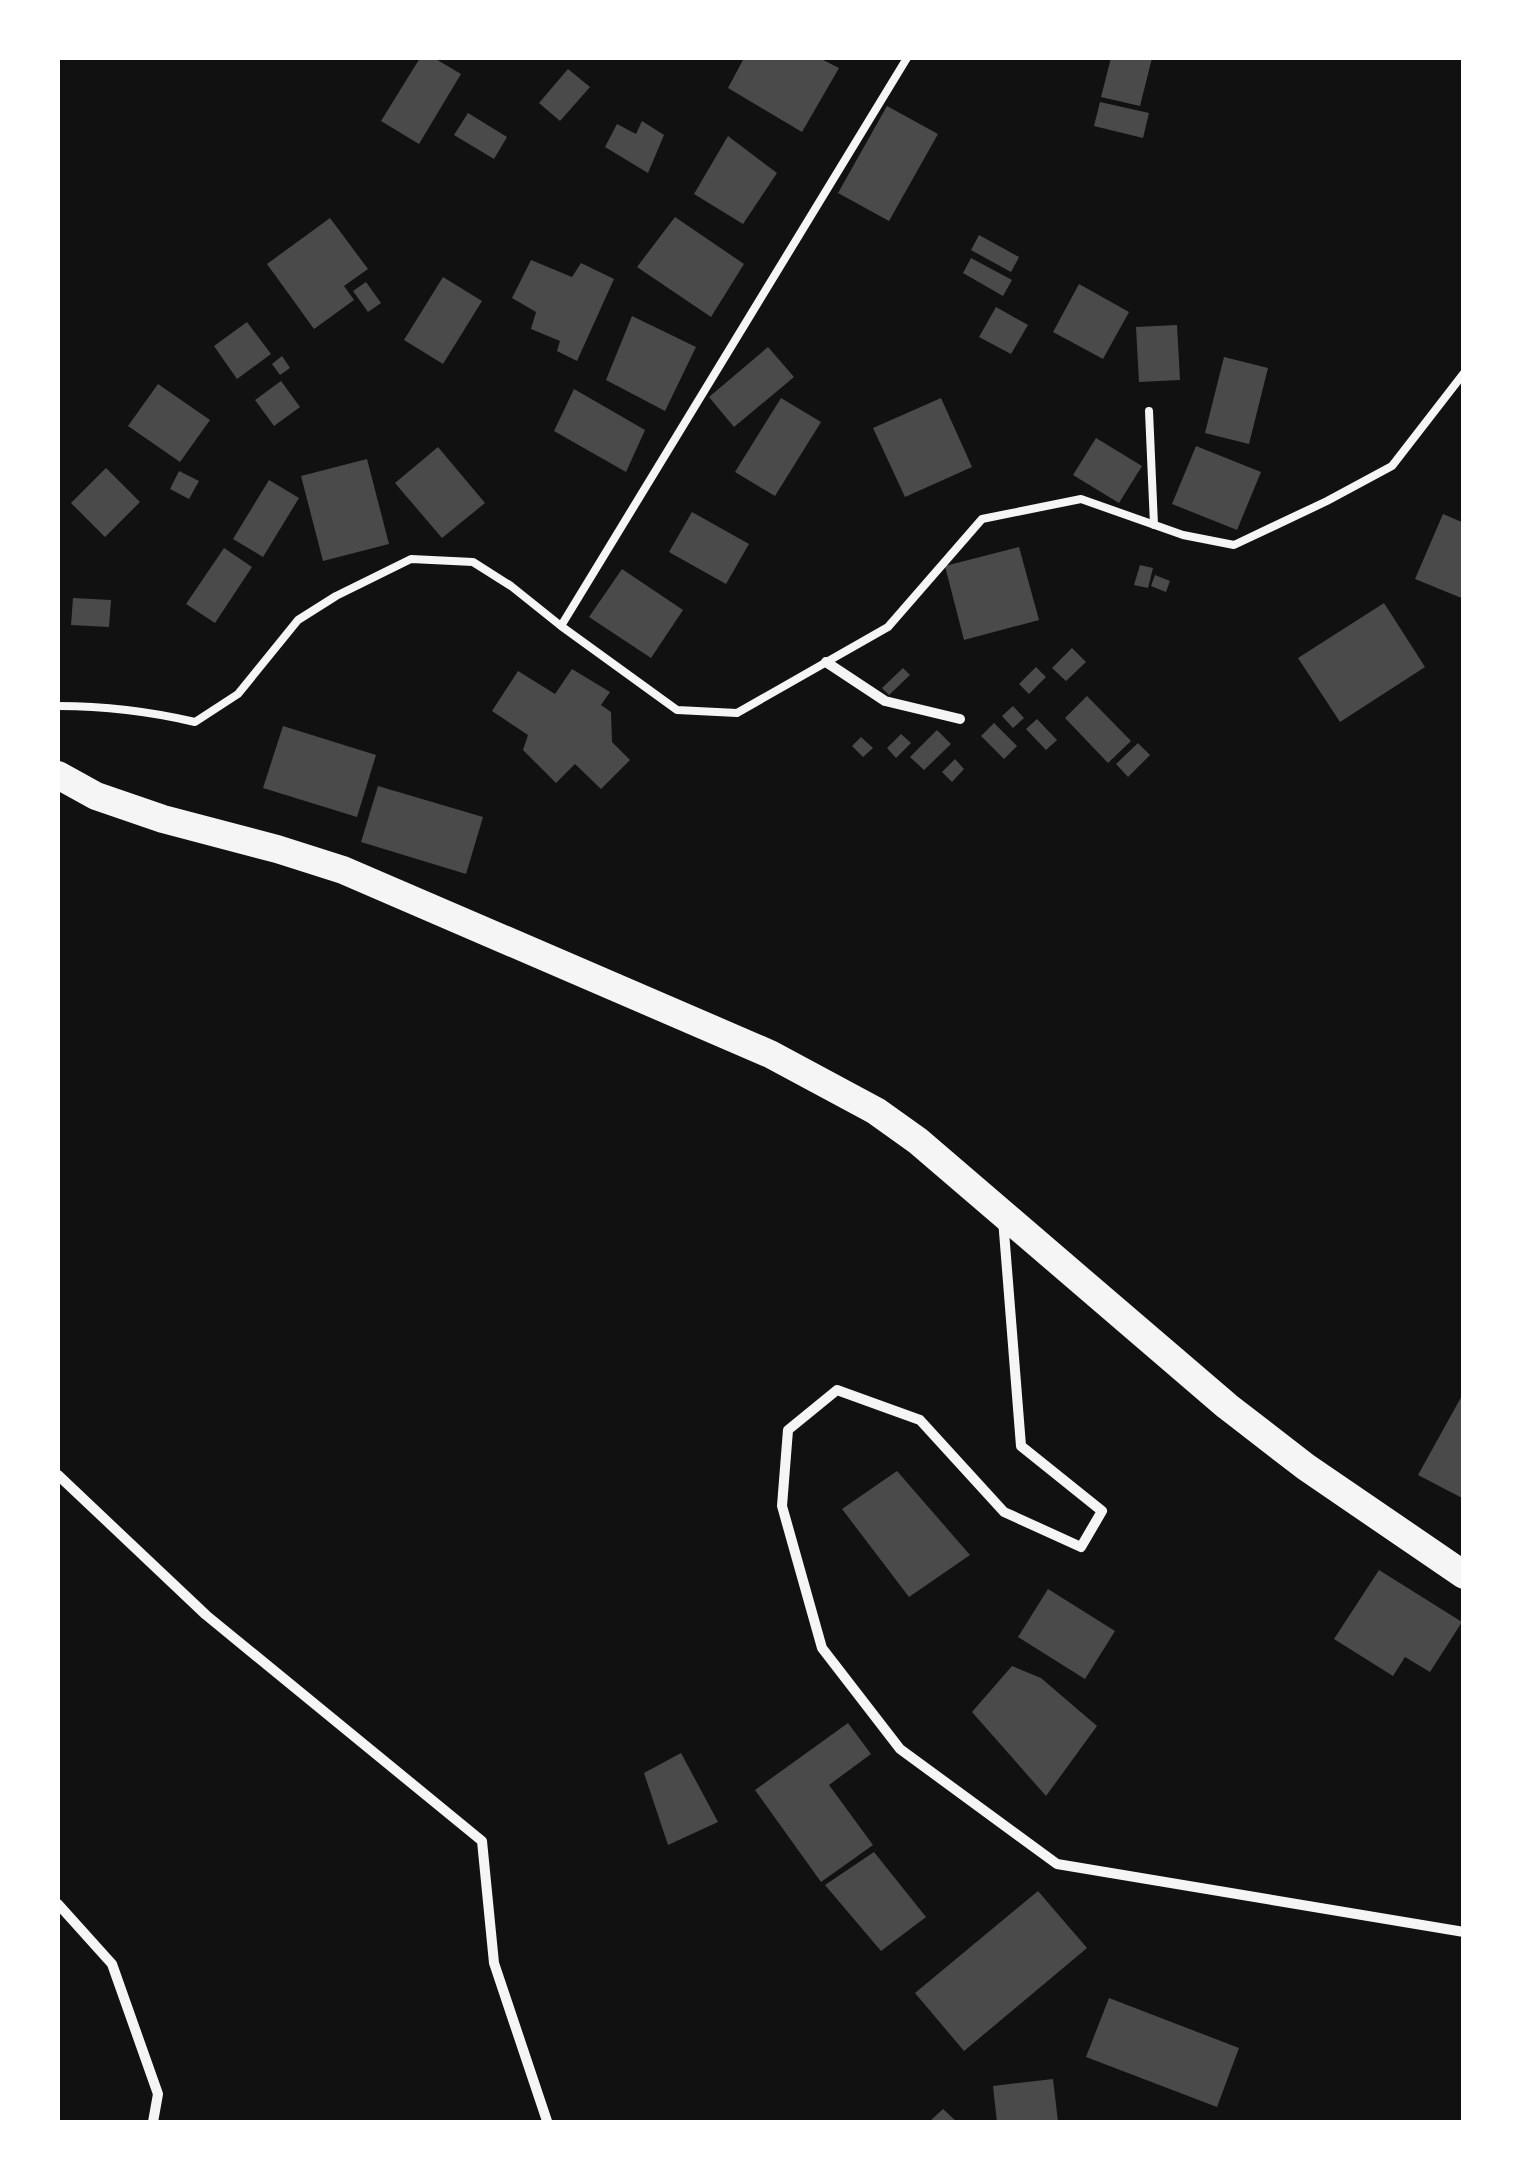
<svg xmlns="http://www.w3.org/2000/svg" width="1521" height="2180" viewBox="0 0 1521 2180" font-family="'Varela Round',sans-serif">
<rect width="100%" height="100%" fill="#111"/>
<path fill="#4a4a4a" d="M420 58H434L461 74 419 144 381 121Z
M744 58H819L839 68 802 132 728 88Z
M1111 58H1152L1140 106 1101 97Z
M568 69 590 87 560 121 539 103Z
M1100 102 1149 113 1143 138 1094 126Z
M887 106 938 134 889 221 838 193Z
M468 113 507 137 494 159 454 135Z
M642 121 664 135 648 173 605 147 617 124 636 134Z
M728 136 777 173 743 224 694 194Z
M675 217 744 264 711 317 637 267Z
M330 218 368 269 344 286 354 300 314 329 267 264Z
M979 235 1019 257 1011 272 971 250Z
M971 258 1012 280 1003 296 963 273Z
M531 260 572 277 581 263 614 279 577 361 557 351 560 341 531 329 536 312 512 298Z
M443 277 482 301 443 364 404 340Z
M366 282 381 303 368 312 353 291Z
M1079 284 1129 312 1103 359 1053 332Z
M996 307 1028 325 1011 354 979 337Z
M632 316 696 347 665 411 606 380Z
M247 322 271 354 237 379 214 346Z
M1177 325 1180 380 1139 382 1136 327Z
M768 347 794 377 734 427 709 397Z
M282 356 290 368 280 375 272 364Z
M1224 357 1268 368 1249 444 1205 433Z
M281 381 300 407 274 426 255 400Z
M158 384 210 420 180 462 128 426Z
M574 389 645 430 626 472 554 431Z
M781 398 821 422 775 496 735 472Z
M941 398 972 467 905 497 873 428Z
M1096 438 1142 466 1119 503 1073 475Z
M1196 446 1261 472 1237 530 1172 504Z
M438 447 485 503 442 538 395 483Z
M367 459 389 544 323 561 301 476Z
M106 468 140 502 105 537 71 503Z
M179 471 199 481 189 499 170 489Z
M269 480 299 498 263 557 233 539Z
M692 512 749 544 726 584 669 552Z
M1443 514 1464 523V599L1415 579Z
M1019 547 1039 620 964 640 945 566Z
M224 548 252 567 215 623 186 604Z
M1140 565 1153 568 1148 588 1134 585Z
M622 569 683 610 651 658 589 617Z
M1155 575 1170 581 1166 592 1151 586Z
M73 598 111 600 109 627 71 625Z
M1384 603 1425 667 1340 722 1298 658Z
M1072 648 1086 662 1066 681 1052 668Z
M1036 667 1046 677 1029 694 1019 684Z
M903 668 910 675 889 695 882 688Z
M572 669 610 692 601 705 611 712 612 742 630 760 601 789 575 764 556 783 523 750 528 735 492 711 518 671 555 694Z
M1087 696 1131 741 1108 763 1065 718Z
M1013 706 1024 718 1013 728 1002 716Z
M1037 719 1057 740 1046 750 1026 729Z
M994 723 1017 746 1004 759 981 736Z
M283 726 376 755 357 817 263 788Z
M937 730 951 744 924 770 910 757Z
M901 734 911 743 896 758 887 748Z
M861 737 873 748 863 757 852 746Z
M1138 743 1150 755 1128 777 1116 764Z
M955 759 964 769 952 782 942 772Z
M378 786 483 817 466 874 361 842Z
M1464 1392V1499L1418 1475Z
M897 1471 970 1555 909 1597 842 1509Z
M1379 1570 1462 1622 1430 1672 1405 1657 1393 1676 1334 1639Z
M1048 1589 1115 1631 1085 1679 1018 1637Z
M1012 1666 1041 1678 1097 1726 1046 1796 972 1712Z
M848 1723 871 1754 829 1785 873 1845 821 1882 755 1790Z
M681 1753 718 1822 668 1845 644 1773Z
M874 1852 926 1917 881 1951 825 1885Z
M1038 1891 1087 1948 964 2051 915 1993Z
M1109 1998 1239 2048 1217 2107 1086 2057Z
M1053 2079 1058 2122H997L993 2086Z
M943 2109 957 2122H929Z"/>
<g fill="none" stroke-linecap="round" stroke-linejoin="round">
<path stroke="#f5f5f5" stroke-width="8" d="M1149 411 1154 525
M561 626 677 710 737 713 888 627 982 519 1081 499 1183 535 1234 545 1327 501 1392 466 1464 373
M58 706C106 706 148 711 195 722L238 694 298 620 336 596 411 559 473 562 511 586 561 626 907 58"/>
<path stroke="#f5f5f5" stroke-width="10" d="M826 662 885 701 960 719
M1003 1219 1021 1446 1102 1511 1081 1547 1004 1512 920 1420 837 1390 788 1430 782 1506 822 1648 900 1749 1057 1864 1464 1932
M58 1475 206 1615 482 1841 494 1963 547 2121
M58 1904 112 1964 158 2094 153 2122"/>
<path stroke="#f5f5f5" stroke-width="28" d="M58 775 96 796 163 819 277 849 343 870 770 1054 876 1111 918 1141 1227 1406 1306 1467 1464 1575"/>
</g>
<rect width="1521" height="2180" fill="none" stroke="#ffffff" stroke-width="120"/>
</svg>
